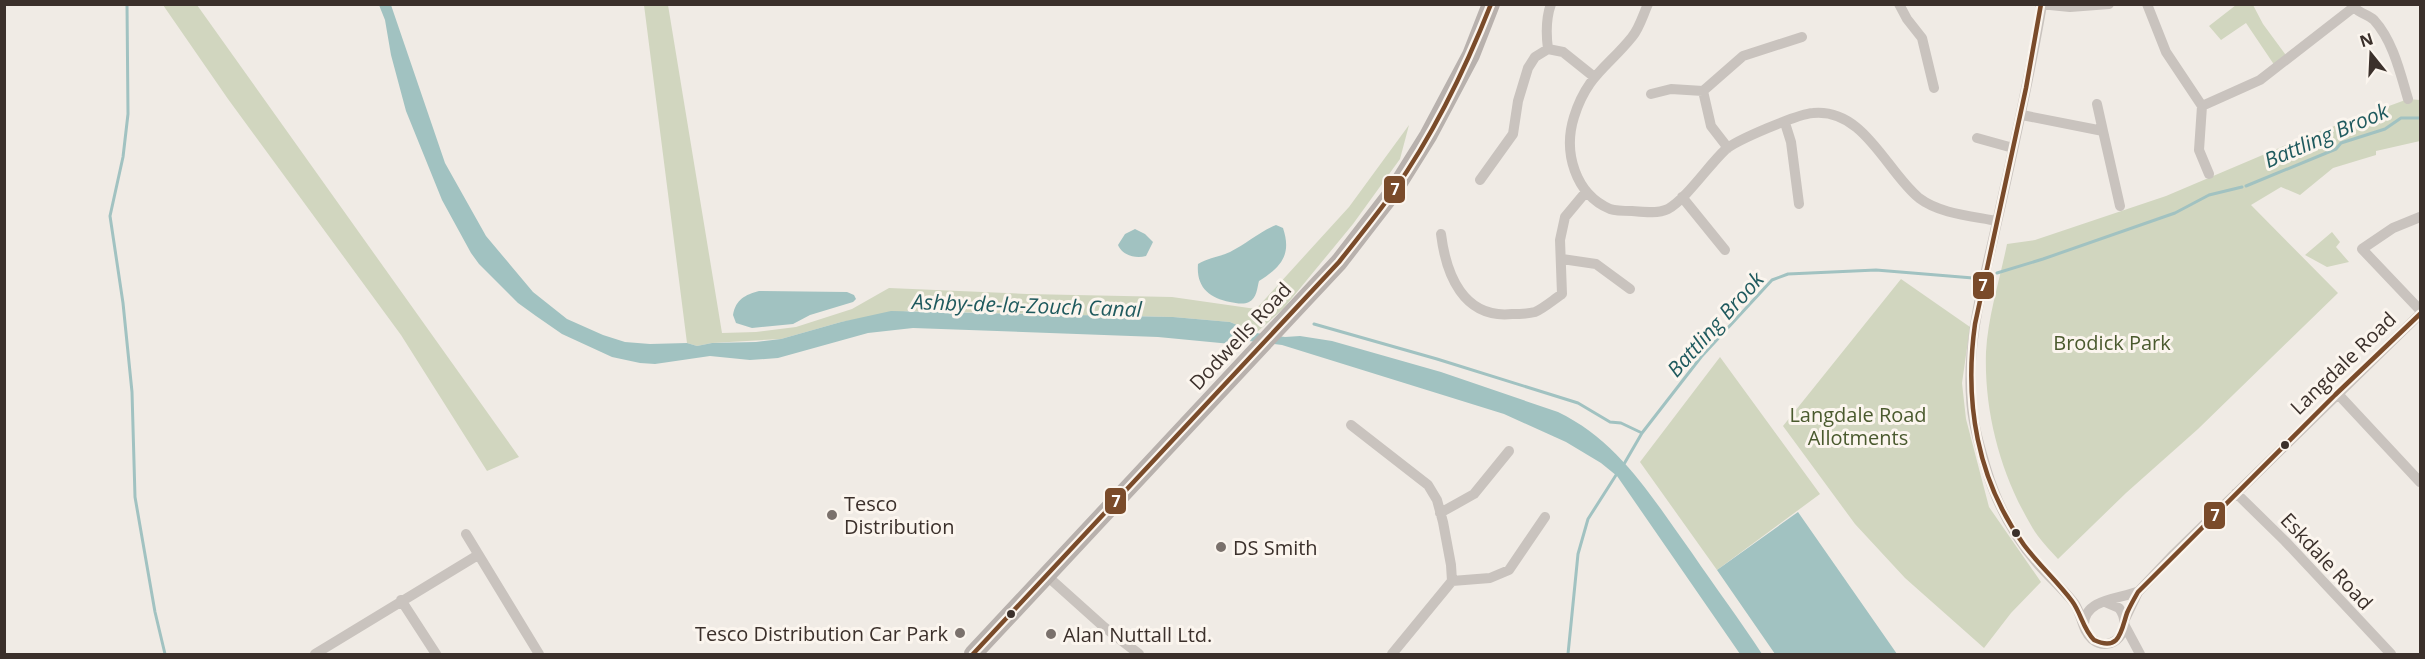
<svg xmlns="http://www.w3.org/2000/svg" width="2425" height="659" viewBox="0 0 2425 659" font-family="'Open Sans',sans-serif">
<rect width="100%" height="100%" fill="#f0ebe5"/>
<path fill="#d1d6bf" d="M163 5H197L519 457 487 471 401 335 228 99Z
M644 5H668L722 333 756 332 796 327 852 309 889 288 1027 294 1172 297 1256 309 1349 207 1409 125 1400 159 1353 224 1283 309 1256 333 1230 322 1173 317 908 311 841 322 781 339 712 343 697 346 687 343Z
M2236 5H2253L2263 24 2288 58 2277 69 2246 23 2221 40 2209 26Z
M2408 99 2420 100V141L2376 151V155L2333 168 2300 195 2281 187 2251 205 2338 293 2198 429 2126 493 2058 559C2049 549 2039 539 2032 527 2001 475 1984 413 1986 352 1988 316 2000 279 2007 244L2035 240 2166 196 2310 135Z
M2332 232 2340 242 2336 247 2349 262 2327 267 2305 255Z
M1901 279 1970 327 1962 383 1966 419 1989 507 2041 582 2011 613 1984 648 1905 578 1855 524 1783 426Z
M1720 357 1820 494 1717 570 1640 462Z"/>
<path fill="#a1c2c1" d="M379 5H391L445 163 486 236 533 292 567 319 603 335 625 342 650 344 687 343 697 346 712 343 756 342 781 339 841 322 891 311 1173 317 1230 322 1256 333 1285 337 1300 336 1332 341 1441 372 1558 412C1620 442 1653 499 1692 553 1715 587 1740 620 1762 654H1740L1617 476 1601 463 1566 442 1504 414 1282 345 1249 341 1231 344 1158 337 913 328 868 333 778 358 750 360 710 356 655 364 640 363 612 357 562 334 536 316 518 303 479 264 471 253 442 200 406 111 391 55 385 20Z
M1276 225 1283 228C1292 255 1281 267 1259 281 1257 288 1257 298 1249 302 1243 305 1236 303 1230 302 1209 298 1196 287 1198 264 1208 258 1219 257 1230 252 1246 244 1259 232 1276 225Z
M1135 229 1145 234 1153 242 1146 256C1135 259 1122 255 1118 245L1125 234Z
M759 291 847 292 854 295 856 299 853 302 810 315 793 324 752 328 736 323 733 315C736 299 745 295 759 291Z
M1798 512 1897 654H1775L1717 570Z"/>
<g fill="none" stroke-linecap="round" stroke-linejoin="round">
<path stroke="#a1c2c1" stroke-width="3" d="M127 4 128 114 123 157 110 216 123 303 132 392 135 497 155 612 165 654
M2246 186 2336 149 2341 143 2385 129 2401 118H2420
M1997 273 2043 259 2175 213 2209 195 2242 187
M1314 324 1437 359 1578 403 1610 422 1621 423 1642 433
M1624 464 1642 433 1701 357 1772 280 1788 274 1876 270 1973 278
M1568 654 1578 554 1588 519 1618 472"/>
<path stroke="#c9c3be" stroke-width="10" d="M1648 4C1643 15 1639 29 1632 37 1608 67 1587 75 1574 117 1563 152 1575 194 1610 209 1616 211 1626 211 1632 211 1643 212 1658 214 1668 209 1687 198 1708 166 1725 150 1736 140 1798 114 1813 113 1864 108 1886 171 1919 198 1940 214 1972 216 1997 221
M1899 4 1907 19 1922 38 1934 88
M2040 4 2070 7 2109 4
M2147 4 2166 52 2202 106 2199 150 2209 174
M2042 5C2029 81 2012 156 1995 231 1983 285 1967 341 1971 397 1972 421 1979 444 1986 468 1996 502 2014 536 2037 563 2049 577 2063 589 2074 603 2082 614 2082 631 2092 639 2112 655 2135 629 2119 608L2105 602
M2354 7C2360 14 2368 14 2374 20 2393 41 2400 72 2408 99
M1548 49C1546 34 1546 18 1551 4
M1651 94 1671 89 1703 91
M2097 104 2103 131
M2202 106 2260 80 2354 7 2353 4
M2022 115 2103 131 2120 206
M1785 123 1791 142 1799 204
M1977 138 2013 148
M1728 148 1711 126 1703 91 1743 56 1802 37
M1480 180 1513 134 1518 101 1528 68 1535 57 1548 49 1563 52 1593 76
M1682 197 1725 250
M2420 217 2393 228 2362 249 2420 310
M1441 234C1446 274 1463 319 1512 314 1519 314 1528 314 1535 312 1544 308 1553 300 1562 294L1560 240 1565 217 1585 193
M1562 259 1596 264 1630 289
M2337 393 2420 482
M1351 425 1428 485 1437 500 1443 522 1451 565 1452 581 1392 654
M2236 493 2285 541 2391 654
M1440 513 1474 494 1509 451
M466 534 539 654
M1046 575 1104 627 1139 654
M1452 581 1490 578 1509 570 1545 517
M401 600 436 654
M2125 619 2138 592 2174 554 2420 314
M2084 624C2085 599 2119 599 2137 592
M2125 626 2140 654
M315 654 478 555"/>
<path stroke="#b8b1ad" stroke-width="18" d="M973 654 1339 262 1393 192 1428 136 1471 55 1491 4"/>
<defs>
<path id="bus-1" d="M2041 4 2026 88 1975 324C1964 402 1977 480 2024 545 2039 565 2057 581 2072 601 2081 613 2083 629 2094 640 2120 652 2121 631 2127 613 2130 606 2134 599 2138 592L2335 395 2420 314
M973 654 1339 262C1357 239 1376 216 1393 192 1433 135 1465 70 1491 4"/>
</defs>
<use href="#bus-1" stroke="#fbf5ee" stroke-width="9"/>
<use href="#bus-1" stroke="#7a4b2a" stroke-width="4.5"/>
</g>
<g fill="#3b302b" stroke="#fbf5ee" stroke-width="2">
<circle cx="2285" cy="445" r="5"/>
<circle cx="2016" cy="533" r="5"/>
<circle cx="1011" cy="614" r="5"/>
</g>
<g fill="#7a716c" stroke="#fbf5ee" stroke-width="2">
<circle cx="832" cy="515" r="6"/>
<circle cx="1221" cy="547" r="6"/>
<circle cx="960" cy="633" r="6"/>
<circle cx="1051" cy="634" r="6"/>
</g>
<g text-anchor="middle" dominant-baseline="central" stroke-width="6" stroke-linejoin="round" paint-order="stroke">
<g font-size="20" fill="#3b302b" stroke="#fbf5ee">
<text transform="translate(1240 336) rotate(-47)">Dodwells Road</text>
<text transform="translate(2343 363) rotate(-44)">Langdale Road</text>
<text transform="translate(2327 561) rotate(47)">Eskdale Road</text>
</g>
<g font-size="20" fill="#4a5a2e" stroke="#fbf5ee">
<text x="2112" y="342">Brodick Park</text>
<text x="1858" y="414">Langdale Road<tspan x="1858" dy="23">Allotments</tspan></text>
</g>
<g font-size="20" fill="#3b302b" stroke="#fbf5ee" text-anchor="start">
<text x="844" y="503">Tesco<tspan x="844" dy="23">Distribution</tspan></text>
<text x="1233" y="547">DS Smith</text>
<text x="948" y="633" text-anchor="end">Tesco Distribution Car Park</text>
<text x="1063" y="634">Alan Nuttall Ltd.</text>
</g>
<g font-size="21" font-style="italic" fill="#1f5a5e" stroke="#fbf5ee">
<text transform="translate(2326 135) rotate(-23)">Battling Brook</text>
<text transform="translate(1027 305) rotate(2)">Ashby-de-la-Zouch Canal</text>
<text transform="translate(1715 324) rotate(-48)">Battling Brook</text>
</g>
</g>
<g stroke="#fbf5ee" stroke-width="2">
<rect x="1383" y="175" width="23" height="29" rx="6" fill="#7a4b2a"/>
<rect x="1972" y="271" width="23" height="29" rx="6" fill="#7a4b2a"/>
<rect x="1104" y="487" width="23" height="28" rx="6" fill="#7a4b2a"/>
<rect x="2203" y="501" width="23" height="29" rx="6" fill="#7a4b2a"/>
</g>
<g font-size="16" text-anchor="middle" font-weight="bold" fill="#fff">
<text x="1395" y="195">7</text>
<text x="1983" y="291">7</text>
<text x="1116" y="507">7</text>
<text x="2215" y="521">7</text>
</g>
<rect width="2425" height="659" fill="none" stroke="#3b302b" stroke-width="12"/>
<g transform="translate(2371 54) rotate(342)" stroke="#fbf5ee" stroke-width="4.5" paint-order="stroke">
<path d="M0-4.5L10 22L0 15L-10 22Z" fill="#3b302b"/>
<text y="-9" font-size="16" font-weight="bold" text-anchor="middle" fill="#3b302b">N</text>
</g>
</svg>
